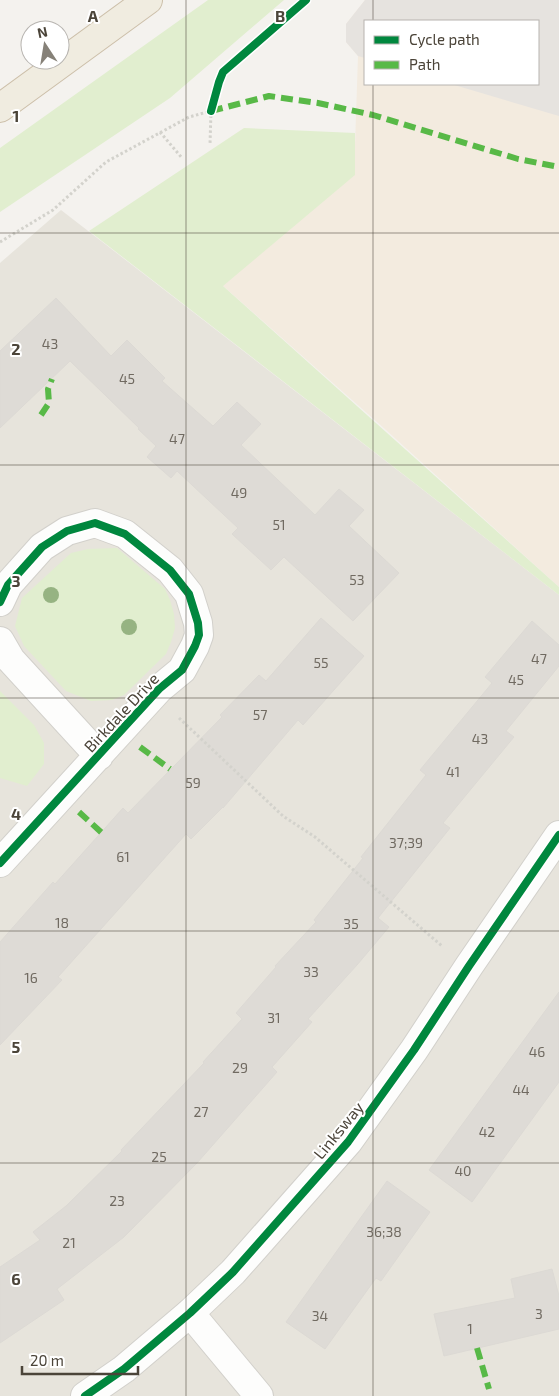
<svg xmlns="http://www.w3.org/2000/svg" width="559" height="1396" viewBox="0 0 559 1396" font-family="'Exo 2',sans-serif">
<rect width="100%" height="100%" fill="#f4f2ee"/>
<path fill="#e7e4dc" d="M61 210 559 595V1396H0V263Z"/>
<path fill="#f3ebdf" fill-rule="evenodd" d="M365 0H559V587L386 430 222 285 354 175 358 56 346 42V24ZM365 21H538V84H365Z"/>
<path fill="#e1eecf" d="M208 0H284L170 98 0 212V148Z
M244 128 355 133V175L223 286 559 587V595L89 231Z
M117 548 165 589 170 600 174 614 175 628 171 642 166 654 124 695 112 700 91 701 66 691 24 646 15 626 22 598 71 553 88 549Z
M0 691 34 725 44 743V764L27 786 0 778Z"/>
<path fill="#e6e3df" d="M365 0H559V116L451 84H538V21H365V58L358 56 346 42V24Z"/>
<path fill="#dedbd6" stroke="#dcd9d4" d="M56 298 111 356 127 340 165 378 162 381 213 426 237 402 261 424 241 445 315 515 339 489 364 510 349 526 399 573 353 621 284 557 271 570 232 534 238 528 177 471 171 478 147 457 156 446 138 429 139 428 70 361 0 428V351Z
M321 618 364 656 303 725 298 720 223 808V807L191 839 186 834 58 977 62 980 0 1045V942L53 882 55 884 123 808 128 813 222 717 220 715 259 675 266 681Z
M532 621 559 645V666L506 731 514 737 443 823 450 828 378 918 389 927 357 965 308 1019 312 1022 272 1067 277 1072 197 1163 124 1237 57 1289 64 1300 0 1343V1267L40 1240 33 1232 66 1206 122 1151 121 1150 204 1063 203 1062 242 1019 236 1013 276 967 275 966 316 922 314 920 363 858 361 857 426 775 420 770 492 683 485 677Z
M559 992V1082L472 1202 429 1170Z
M387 1181 430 1212 381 1281 376 1278 325 1349 286 1322Z
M552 1269 559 1296V1329L444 1356 434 1314 515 1298 511 1279Z"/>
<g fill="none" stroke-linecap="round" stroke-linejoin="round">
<defs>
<path id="minor" d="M0 602 8 585 42 547 67 531 95 523 125 534 170 570 189 594 198 623 199 635 195 646 182 670 159 689 0 863
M0 641 11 660 99 756
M190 1313 259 1396"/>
<path id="tertiary" d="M85 1396 124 1369 190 1313 233 1272 348 1142 414 1050 469 966 559 835"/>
<path id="trunk" d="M0 108 148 0"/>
</defs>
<use href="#minor" stroke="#d2d0cb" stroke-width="30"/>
<use href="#tertiary" stroke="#d2d0cb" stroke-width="30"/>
<use href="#trunk" stroke="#ccbfa9" stroke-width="30"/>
<path stroke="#d3d2cc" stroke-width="3" stroke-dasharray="2.5 2.5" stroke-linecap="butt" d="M160 132 182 158
M0 242 53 210 106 162 189 117 211 111 210 144
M179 718 283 816 315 837 442 946"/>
<use href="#minor" stroke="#fdfdfc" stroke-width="28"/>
<use href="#tertiary" stroke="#fdfdfc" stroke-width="28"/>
<use href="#trunk" stroke="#f0ece0" stroke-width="28"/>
<path stroke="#58b947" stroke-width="6" stroke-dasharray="12 6" stroke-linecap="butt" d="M211 111 269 96 318 103 373 115 518 159 559 167
M41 415 49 403 48 389 52 379
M140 747 170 769
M79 812 102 833
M477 1348 489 1389"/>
<defs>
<path id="cycleway" d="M211 111 219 82 223 72 306 0
M0 602 8 585 42 547 67 531 95 523 125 534 170 570 189 594 198 623 199 635 195 646 182 670 159 689 0 863
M85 1396 124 1369 190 1313 233 1272 348 1142 414 1050 469 966 559 835"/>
</defs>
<use href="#cycleway" stroke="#fff" stroke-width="11"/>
<use href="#cycleway" stroke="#00873e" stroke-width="8"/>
</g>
<g fill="#96b382">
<circle cx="51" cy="595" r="8"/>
<circle cx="129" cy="627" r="8"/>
</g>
<path fill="none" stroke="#4b4439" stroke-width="1" stroke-opacity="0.55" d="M186 0V1396M373 0V21M373 84V1396M0 233H559M0 465H559M0 698H559M0 931H559M0 1163H559"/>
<g text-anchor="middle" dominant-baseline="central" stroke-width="4" stroke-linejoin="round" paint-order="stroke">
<g font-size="14" fill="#706a61">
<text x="50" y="343">43</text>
<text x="127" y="378">45</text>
<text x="177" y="438">47</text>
<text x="239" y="492">49</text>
<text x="279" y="524">51</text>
<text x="357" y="579">53</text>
<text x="539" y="658">47</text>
<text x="321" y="662">55</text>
<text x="516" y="679">45</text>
<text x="260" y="714">57</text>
<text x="480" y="738">43</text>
<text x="453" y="771">41</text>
<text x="193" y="782">59</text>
<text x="406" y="842">37;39</text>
<text x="123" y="856">61</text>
<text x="62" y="922">18</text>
<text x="351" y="923">35</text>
<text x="311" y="971">33</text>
<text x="31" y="977">16</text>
<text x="274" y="1017">31</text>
<text x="537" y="1051">46</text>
<text x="240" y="1067">29</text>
<text x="521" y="1089">44</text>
<text x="201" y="1111">27</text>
<text x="487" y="1131">42</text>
<text x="159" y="1156">25</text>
<text x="463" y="1170">40</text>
<text x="117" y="1200">23</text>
<text x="384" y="1231">36;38</text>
<text x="69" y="1242">21</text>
<text x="539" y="1313">3</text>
<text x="320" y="1315">34</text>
<text x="470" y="1328">1</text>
</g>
<g font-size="16" fill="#4b4439" stroke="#fff">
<text transform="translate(121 712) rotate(-47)">Birkdale Drive</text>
<text transform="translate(338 1130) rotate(-51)">Linksway</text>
</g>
</g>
<g font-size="16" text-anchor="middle" font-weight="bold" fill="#4b4439" stroke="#fff" stroke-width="4" stroke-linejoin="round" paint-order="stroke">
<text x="93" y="22">A</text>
<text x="280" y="22">B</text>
<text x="16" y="122">1</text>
<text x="16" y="355">2</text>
<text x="16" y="587">3</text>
<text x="16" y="820">4</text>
<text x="16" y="1053">5</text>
<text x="16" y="1285">6</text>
</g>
<rect x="364" y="20" width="175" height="65" fill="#ffffff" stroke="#b7b4b0"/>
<rect x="374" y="36" width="25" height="8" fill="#00873e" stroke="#b7b4b0"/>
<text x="409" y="45" font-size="15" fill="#4b4439">Cycle path</text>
<rect x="374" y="61" width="25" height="8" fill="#58b947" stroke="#b7b4b0"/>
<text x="409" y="70" font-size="15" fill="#4b4439">Path</text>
<g transform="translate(45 45) rotate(348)"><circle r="24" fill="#ffffff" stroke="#b7b4b0"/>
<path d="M0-4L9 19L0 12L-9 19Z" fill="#868178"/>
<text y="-8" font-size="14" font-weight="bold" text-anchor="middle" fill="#4b4439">N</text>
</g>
<path d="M22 1366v8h116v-8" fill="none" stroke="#4b4439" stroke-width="2.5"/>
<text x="30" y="1366" font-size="15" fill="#4b4439" stroke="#ffffff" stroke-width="4" paint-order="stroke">20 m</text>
</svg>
